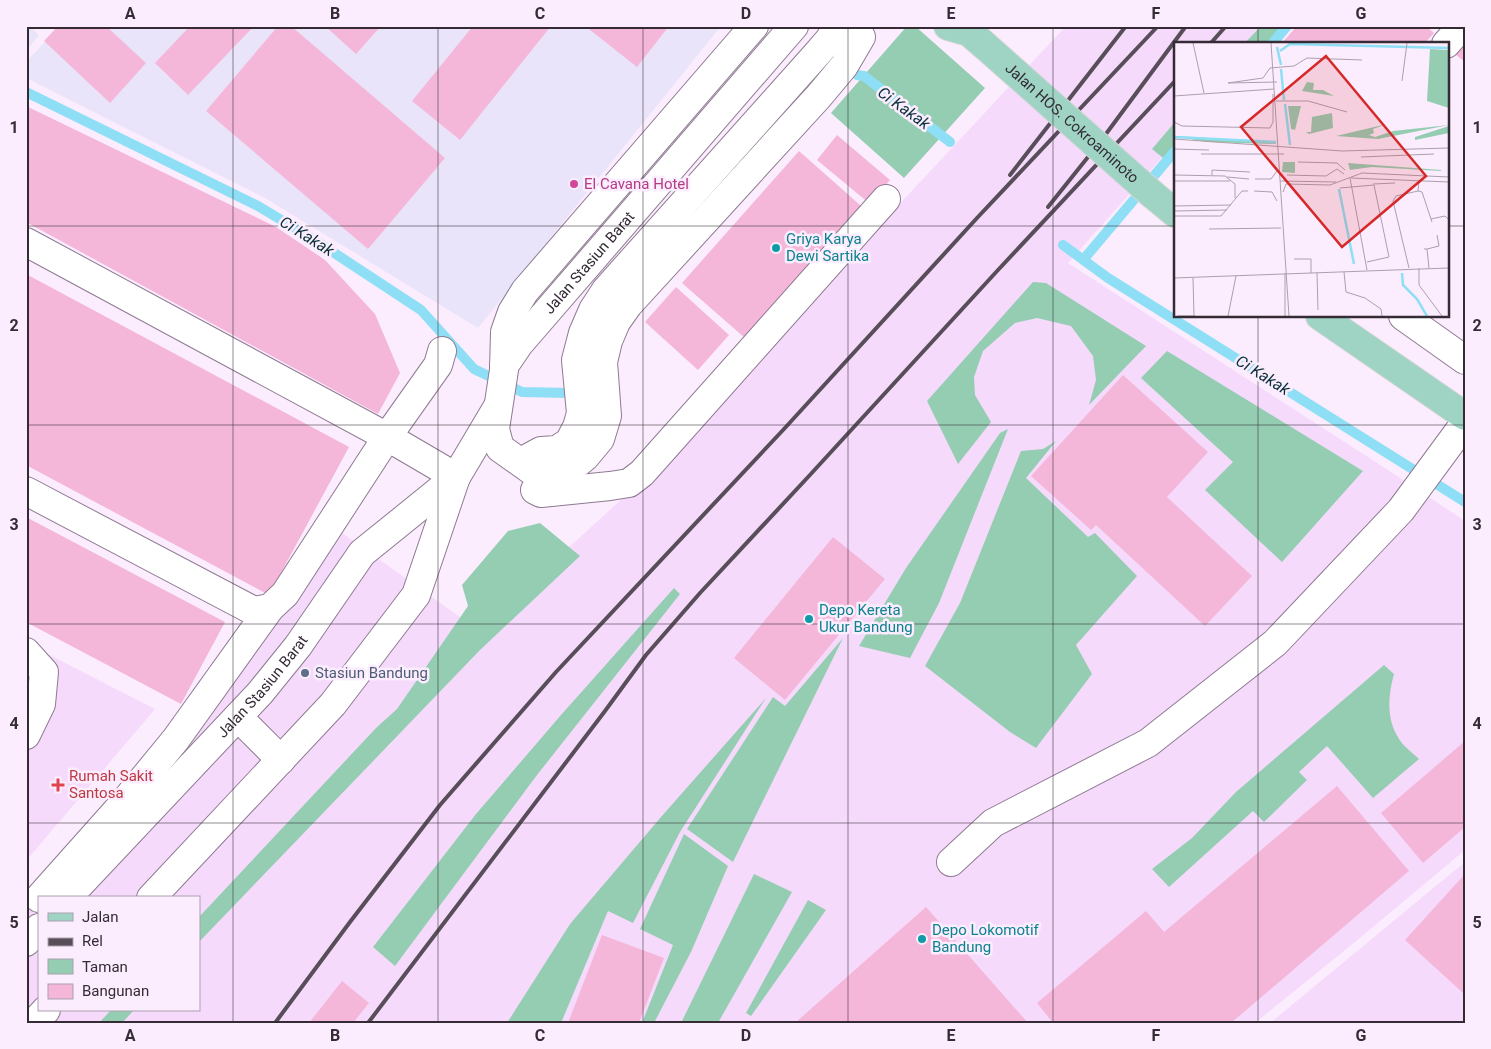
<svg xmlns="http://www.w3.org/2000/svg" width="1491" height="1049" viewBox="0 0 1491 1049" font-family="Roboto,sans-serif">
<rect width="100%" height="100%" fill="#fbedfd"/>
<path fill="#eae4fa" d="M26 26H29L39 35 26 51Z
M60 26H721L478 328 265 198 26 78V62Z"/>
<path fill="#f6dafc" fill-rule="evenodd" d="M1066 26H1278L1263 44H1175V143L1068 263 1388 470 1465 521V850L1355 942 1255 1023H26V911L180 736 342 533 478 630 634 488ZM39 898H199V1010H39Z
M26 643 155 709 26 861Z
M1465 862V1023H1270Z"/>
<path fill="#95cdb3" d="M907 26H915L985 88 904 178 831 113Z
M1261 26H1291L1275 44H1244Z
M1175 122V155L1168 162 1152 149Z
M1033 282 1046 283 1146 346 1089 405 1096 380 1093 356 1071 326 1037 318 1015 323 983 351 974 377 975 395 991 422 958 464 927 401Z
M1167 351 1363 471 1282 562 1205 490 1233 462 1141 378Z
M1008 429 939 603 910 658 859 646 906 568 1000 433Z
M1056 441 1026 478 1088 537 1095 533 1137 576 1076 645 1092 674 1036 748 1010 732 925 666 960 603 1021 451 1043 449Z
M540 523 580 556 480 650 199 942V917L376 728 397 709 468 606 462 585 508 531Z
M674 588 680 594 537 775 395 966 373 947 476 814 561 715Z
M843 638 733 862 687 829 773 697 785 706Z
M1384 665 1394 674C1388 696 1386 719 1399 739 1404 747 1413 753 1419 759L1373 798 1327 746 1299 772 1307 780 1264 822 1253 811 1169 887 1152 869 1192 838 1236 792Z
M766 698 680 832 633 923 608 911 561 1023H507L570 924 661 817Z
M684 834 728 866 691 952 654 1023H642L673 945 640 929Z
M754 874 792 892 718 1023H681Z
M808 900 826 910 751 1016 746 1013Z
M111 1010H134L122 1023H99Z"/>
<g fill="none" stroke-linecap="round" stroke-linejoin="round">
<path stroke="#8edff5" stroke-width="10" d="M1272 44 1287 26
M857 75 864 76 950 142
M26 92 258 206 313 239 421 310 474 369 522 392 569 393
M1063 245 1108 278 1465 502
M1083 260 1175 151"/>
</g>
<path fill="#f4b6d9" d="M58 26H106L146 63 110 103 44 41Z
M190 26H254L188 95 155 63Z
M278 26H291L445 158 368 249 206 111Z
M325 26H381L356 54Z
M473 26H551L460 140 412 101Z
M585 26H669L637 67Z
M1297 26H1426L1434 33 1424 44H1281Z
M1465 38V62L1456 55 1464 45 1461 42Z
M26 106 276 227 325 260 375 314 400 373 378 414 26 222Z
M837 135 890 180 870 204 817 160Z
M799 151 869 213 753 345 682 283Z
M26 274 349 447 269 595 26 465Z
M676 287 729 335 698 370 645 322Z
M1123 375 1208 452 1167 497 1252 576 1205 626 1096 525 1091 530 1031 476Z
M26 517 225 622 181 704 26 622Z
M833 537 885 579 785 700 734 658Z
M1465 741V827L1423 863 1381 813Z
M1337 786 1409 871 1231 1023H1053L1037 1003 1146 911 1164 932Z
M1465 874V991L1463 993 1405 940Z
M926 907 1028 1023H795Z
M602 935 664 958 639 1023H568Z
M342 981 369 1003 353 1023H309Z"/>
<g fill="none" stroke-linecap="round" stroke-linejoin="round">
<defs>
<g id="minor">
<path d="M754 26 525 291 512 312 505 332 504 370 495 429 500 448 531 470 543 474 568 471 585 457 600 439 607 416 603 362 608 341 616 322 628 305 819 96 844 66 861 37"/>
<path d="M1446 44 1462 26"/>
<path d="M26 242 391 439 456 477"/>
<path d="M1403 316 1465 360"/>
<path id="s1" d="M504 366 519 344 794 26"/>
<path d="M521 462 541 451 557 450 569 442 577 427 581 413 576 360 583 333 593 310 606 290 816 55 829 40 837 27"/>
<path d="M535 490 541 493 610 486 629 483 642 473 886 199"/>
<path d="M26 491 254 611 270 608 285 594 387 437 438 365 442 351"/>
<path d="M26 652 44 672 41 704 26 735"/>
<path d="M238 717 281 760"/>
<path d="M951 862 993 823 1148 743 1275 643 1401 510 1465 423"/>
<path d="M39 898 121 806 176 739 270 608"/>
<path id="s2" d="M67 898 260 693 298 646 362 553 456 477"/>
<path d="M151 898 333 704 416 595 456 477 497 408"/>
<path d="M26 942 39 928"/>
<path d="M34 1023 46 1010"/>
</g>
<path id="major" d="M948 26 969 32 983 44
M1152 194 1175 213
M1320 316 1465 416"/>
</defs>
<use href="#minor" stroke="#8e7a92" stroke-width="30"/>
<use href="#major" stroke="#d6d5d7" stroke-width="30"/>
<use href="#minor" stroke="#fff" stroke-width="28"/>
<use href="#major" stroke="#9fd4c5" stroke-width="28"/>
<path stroke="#584e59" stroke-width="4" d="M1210 44 1226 26
M1010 175 1126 26
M1048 207 1100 142 1186 26
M275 1023 350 922 440 805 556 672 784 429 977 218 1158 26
M368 1023 605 711 646 655 700 593 809 476 998 270 1175 81"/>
<defs>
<g id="major-bridge">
<path id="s3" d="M983 44 1152 194"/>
</g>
</defs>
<use href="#major-bridge" stroke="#d6d5d7" stroke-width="30" stroke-linecap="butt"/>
<use href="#major-bridge" stroke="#9fd4c5" stroke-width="28"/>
</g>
<path fill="none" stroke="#342b35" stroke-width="1" stroke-opacity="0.55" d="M233 26V1023M438 26V1023M643 26V1023M848 26V1023M1053 26V1023M1258 26V44M26 226H1175M1447 226H1465M1258 316V1023M26 425H1465M26 624H1465M26 823H1465"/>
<circle fill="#d1479c" stroke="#fbedfd" stroke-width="2" cx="574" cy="184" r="5"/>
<g fill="#0f9aa8" stroke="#fbedfd" stroke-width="2">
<circle cx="776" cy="248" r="5"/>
<circle cx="809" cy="619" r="5"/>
<circle cx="922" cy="939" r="5"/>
</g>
<circle fill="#5c6f8a" stroke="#fbedfd" stroke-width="2" cx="305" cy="673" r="5"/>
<path fill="#e0444e" stroke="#fbedfd" stroke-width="2" d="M55.5 777.5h5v5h5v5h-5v5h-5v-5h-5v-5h5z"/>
<g text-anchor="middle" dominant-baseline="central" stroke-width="5" stroke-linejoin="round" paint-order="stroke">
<g font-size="15" fill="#342b35" stroke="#fbedfd">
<text stroke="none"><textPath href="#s3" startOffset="119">Jalan HOS. Cokroaminoto</textPath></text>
<text stroke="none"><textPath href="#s1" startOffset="134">Jalan Stasiun Barat</textPath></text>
<text stroke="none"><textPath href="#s2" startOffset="288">Jalan Stasiun Barat</textPath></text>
</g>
<g font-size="15" fill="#b23c85" stroke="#fbedfd" text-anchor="start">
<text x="584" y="184">El Cavana Hotel</text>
</g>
<g font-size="15" fill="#0d838f" stroke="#fbedfd" text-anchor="start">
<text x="786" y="239">Griya Karya<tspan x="786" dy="17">Dewi Sartika</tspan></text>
<text x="819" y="610">Depo Kereta<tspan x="819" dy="17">Ukur Bandung</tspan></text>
<text x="932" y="930">Depo Lokomotif<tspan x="932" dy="17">Bandung</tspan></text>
</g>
<g font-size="15" fill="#4e5e75" stroke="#fbedfd" text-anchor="start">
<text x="315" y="673">Stasiun Bandung</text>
</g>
<g font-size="15" fill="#be3a42" stroke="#fbedfd" text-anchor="start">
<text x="69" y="776">Rumah Sakit<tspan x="69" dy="17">Santosa</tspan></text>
</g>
<g font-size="16" font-style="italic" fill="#09313a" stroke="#fbedfd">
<text transform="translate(904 108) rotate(36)">Ci Kakak</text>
<text transform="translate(307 236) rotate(32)">Ci Kakak</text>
<text transform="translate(1263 375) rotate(32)">Ci Kakak</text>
</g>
</g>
<g transform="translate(1174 42)">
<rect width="275" height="275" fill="#fbedfd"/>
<path d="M256 7 275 8V66L253 59ZM133 40 140 41 139 48H149L160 54 128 49ZM114 64H127L121 88 117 87ZM158 71 159 86 135 92 132 90H137L138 75ZM213 82 199 87 200 91 195 93 201 95 219 89 275 83 204 97 162 94ZM275 84V91L241 98V95ZM0 94 102 100V102L32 100ZM109 120H121V131L108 130ZM174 121 267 128V129L198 125 176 128Z" fill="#95cdb3"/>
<path fill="none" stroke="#8edff5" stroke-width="2.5" d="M103 5 107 23M106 9 116 2 275 6M107 27 110 58M111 62 116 103M0 95 102 100M165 147 180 222M228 231 229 243 243 257 253 274"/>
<path fill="none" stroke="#ab9fad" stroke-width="1" d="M19 1 30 51M97 1 115 274M228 39 233 1M103 40 54 41 89 36 96 26 120 24 133 16 188 18M0 54 100 47M102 59H134L173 70M0 80 8 84 96 86 99 80V52M0 97 168 109 275 106M0 107 35 108M27 112H110M187 115 260 112M124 120 163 121 171 128M0 133 51 134 61 142V156M38 133V128L76 130M113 133 152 134 163 127 170 132M53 135 75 137M176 136 193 228M177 136 275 140M81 137H97L103 129M0 139H56M106 139 162 140M245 139 244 149 248 150 258 180M199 142 221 141M166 146 200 143 215 215 193 220M80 149 98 150 103 159M109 150 112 142 156 143 188 131 275 135M0 164 57 163M0 169 53 168M0 174H47L68 149H74M257 177 271 174 275 178M35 187 107 186M250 207H253L255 226M253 207 265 204 263 193M120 217H137V231M235 226 219 159 222 154 244 149M245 226V243L268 274M170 230 172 250 191 256 207 267 208 274M111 231V274M143 231 144 268M0 236 275 226M19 236 20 274M4 274H21M54 274 62 234"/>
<path fill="#d62828" fill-opacity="0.15" stroke="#d62828" stroke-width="2.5" d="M152 14 252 134 168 205 67 85Z"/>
<rect width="275" height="275" fill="none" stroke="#342b35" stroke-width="2.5"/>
</g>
<rect width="1491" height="1049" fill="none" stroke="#fbedfd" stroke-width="55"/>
<rect x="38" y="896" width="162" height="115" fill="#fbedfd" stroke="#ab9fad"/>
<rect x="48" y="913" width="25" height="8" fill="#9fd4c5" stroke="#ab9fad"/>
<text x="82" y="922" font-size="15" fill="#342b35">Jalan</text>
<rect x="48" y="938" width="25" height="8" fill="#584e59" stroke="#ab9fad"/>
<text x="82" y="946" font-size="15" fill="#342b35">Rel</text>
<rect x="48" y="959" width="25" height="15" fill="#95cdb3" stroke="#ab9fad"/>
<text x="82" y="972" font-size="15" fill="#342b35">Taman</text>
<rect x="48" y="984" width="25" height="15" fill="#f4b6d9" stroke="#ab9fad"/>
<text x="82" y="996" font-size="15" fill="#342b35">Bangunan</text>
<rect x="28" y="28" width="1436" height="994" fill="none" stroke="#342b35" stroke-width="2"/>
<g font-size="16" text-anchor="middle" font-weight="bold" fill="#342b35">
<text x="130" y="19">A</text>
<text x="335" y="19">B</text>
<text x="540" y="19">C</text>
<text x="746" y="19">D</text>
<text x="951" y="19">E</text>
<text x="1156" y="19">F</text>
<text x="1361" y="19">G</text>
<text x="14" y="133">1</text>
<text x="1477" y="133">1</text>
<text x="14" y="331">2</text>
<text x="1477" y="331">2</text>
<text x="14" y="530">3</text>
<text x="1477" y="530">3</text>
<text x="14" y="729">4</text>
<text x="1477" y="729">4</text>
<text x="14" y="928">5</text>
<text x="1477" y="928">5</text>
<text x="130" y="1041">A</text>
<text x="335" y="1041">B</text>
<text x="540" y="1041">C</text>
<text x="746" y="1041">D</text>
<text x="951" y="1041">E</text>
<text x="1156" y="1041">F</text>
<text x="1361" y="1041">G</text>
</g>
</svg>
